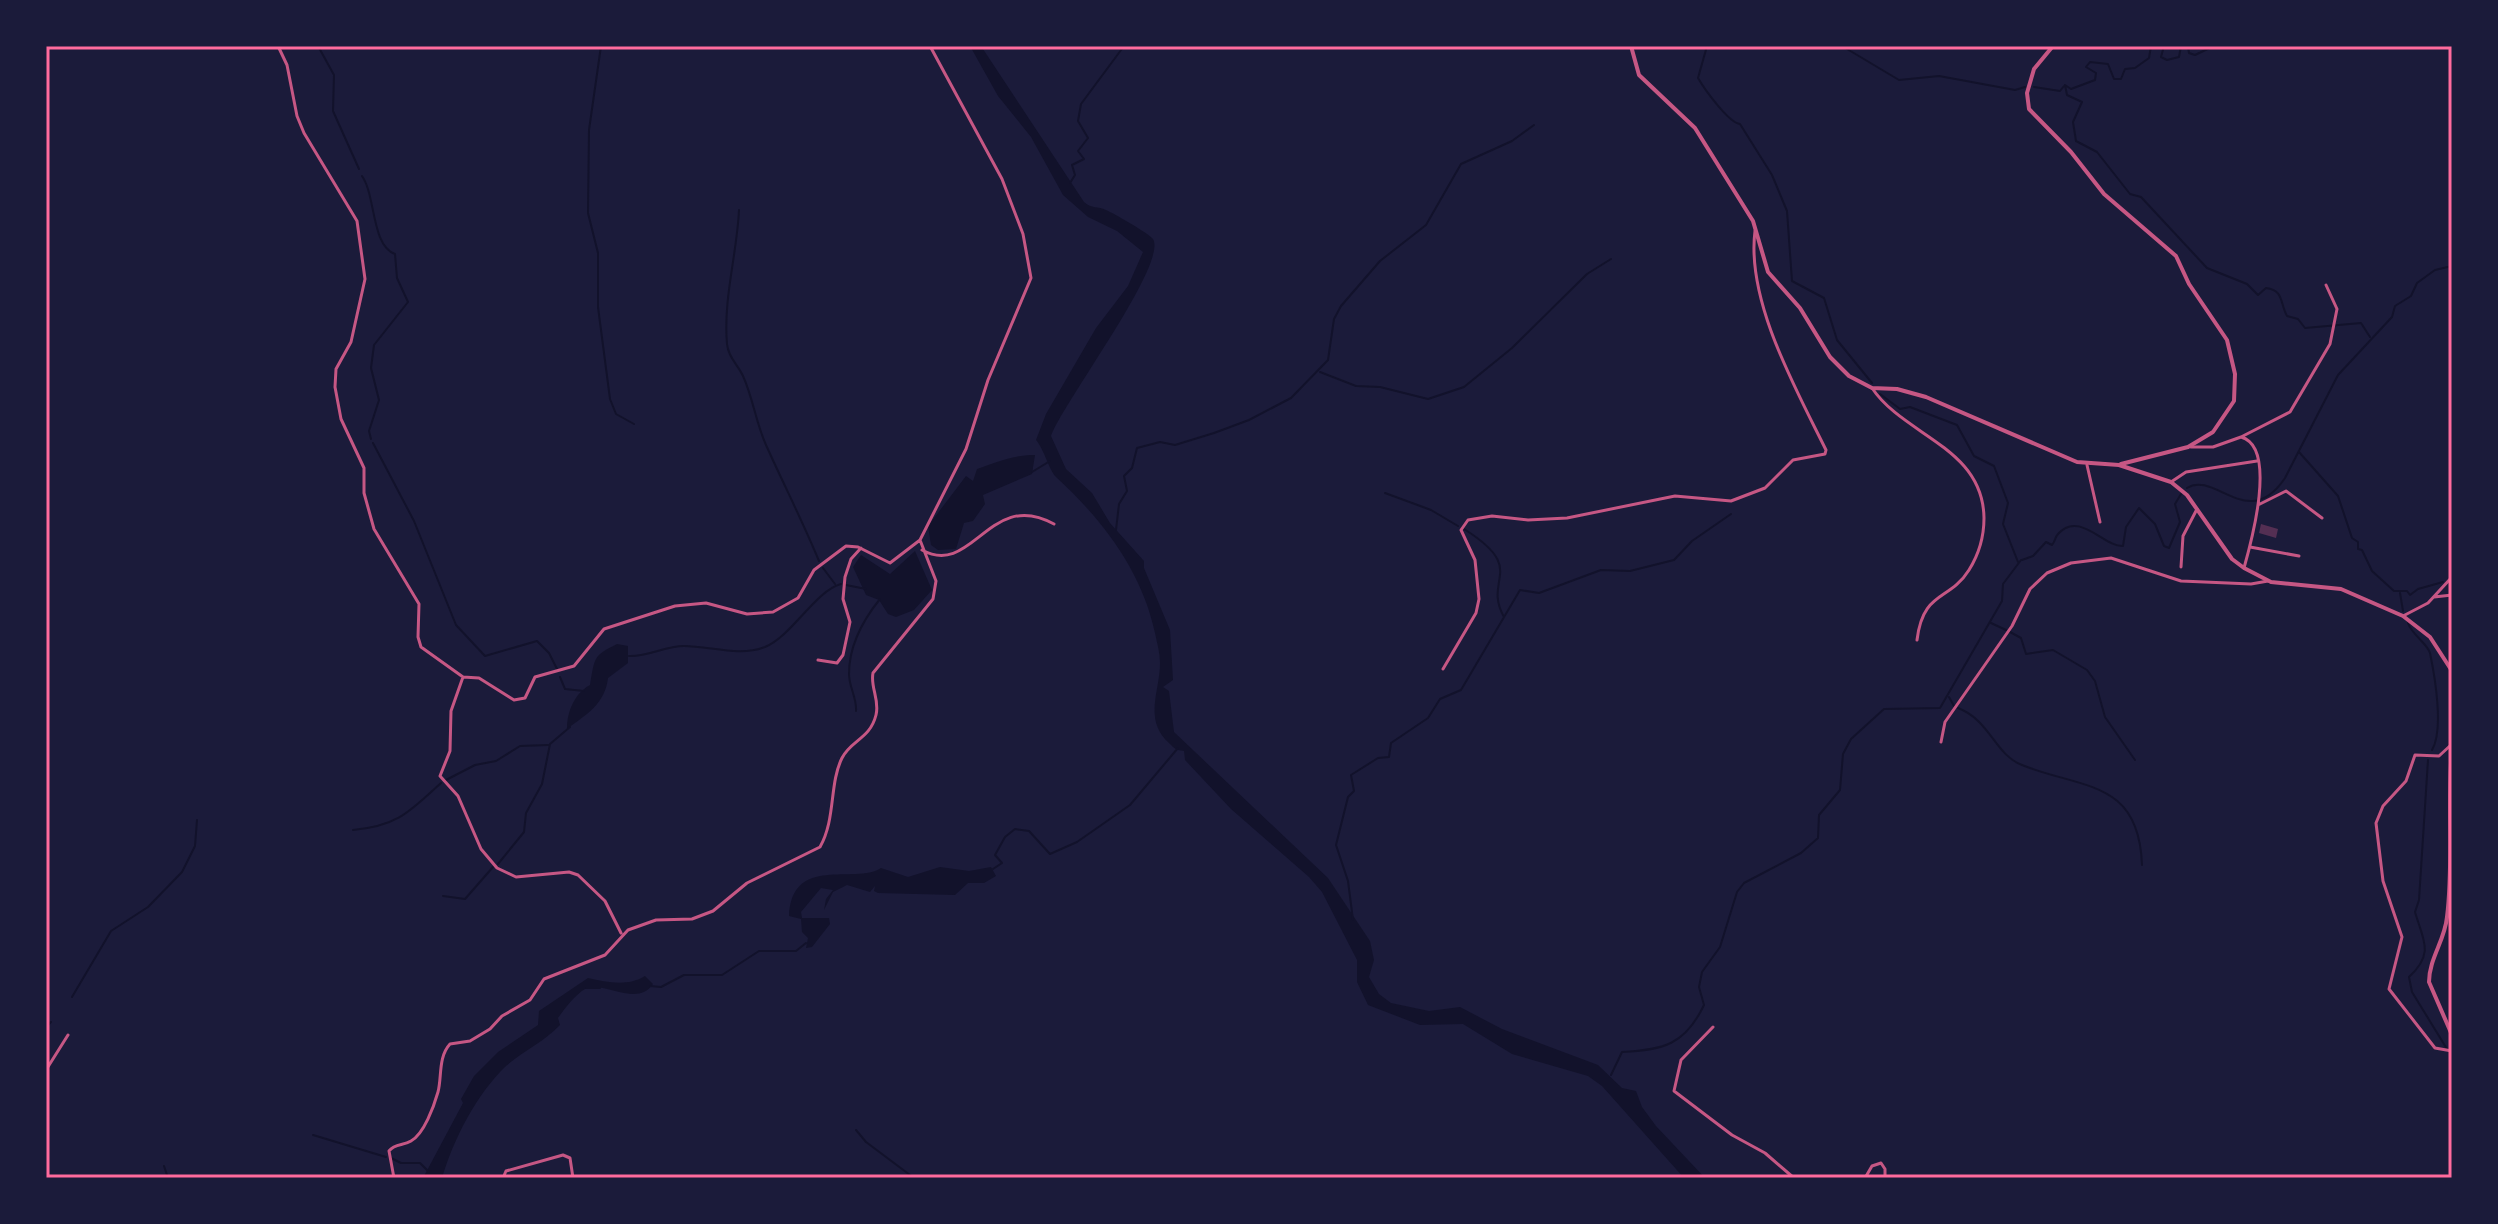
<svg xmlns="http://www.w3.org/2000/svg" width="2498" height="1224" viewBox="0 0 2498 1224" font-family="Lato,sans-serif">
<rect width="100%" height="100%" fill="#1b1b3a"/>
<path fill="#12122b" d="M970 46H981L1084 202C1092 209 1098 206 1106 210 1113 213 1150 234 1153 239 1168 264 1064 401 1051 436L1066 469 1092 493 1110 523 1144 561V568L1170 630 1173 680 1163 687 1169 691 1174 732 1328 878 1370 941 1374 960 1369 977 1379 994 1391 1003 1429 1011 1460 1007 1502 1029 1598 1065 1622 1088 1636 1091 1642 1107 1656 1126 1705 1178H1684L1602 1086 1588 1076 1512 1054 1463 1024 1420 1025 1368 1005 1357 982V960L1322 892 1309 877 1231 809 1185 760 1184 751C1176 750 1175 749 1169 743 1143 719 1160 692 1160 663 1160 653 1157 643 1155 633 1142 571 1102 519 1056 477 1049 470 1044 449 1036 440L1046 414 1096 328 1128 286 1143 252 1117 231 1088 217 1063 195 1031 137 998 96Z
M1035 455 1032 474 983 495 985 504 973 521 964 523 956 549 938 550 931 545 928 526 966 476 973 481 977 469C997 462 1013 455 1035 455Z
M915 551 932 590 914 610 896 617 888 614 879 600 866 595 853 567 861 555 890 574Z
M617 644 628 646V663L608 678C605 704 587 714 567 729 567 711 575 693 590 685 595 657 593 656 617 644Z
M940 867 969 871 991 867 996 876 984 883H968L955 895 878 893 874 891 875 886 870 892 847 885 833 892 824 910 826 899 833 890 821 888 801 912 802 918H829L830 924 812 947 806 948 808 938 802 932 801 919 789 916C792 854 855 885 881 868L908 877Z
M645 976 653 984C637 1008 605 980 585 989 576 994 564 1009 558 1018L560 1025C544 1042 523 1051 506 1066 476 1095 454 1138 442 1178H423L463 1103 461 1099 474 1076 498 1052 538 1025 539 1011 588 978C607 982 627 987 645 976Z"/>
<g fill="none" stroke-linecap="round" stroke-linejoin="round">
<path stroke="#12122b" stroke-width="2" d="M318 46 334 75 333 111 359 169
M601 46 589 130 588 213 598 253V307L610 399 616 414 634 424
M1707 46 1698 78C1705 90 1729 123 1740 124L1772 175 1787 211 1792 281 1824 298 1837 340 1872 383
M1842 46 1899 80 1939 76 2015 90 2025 87
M2164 46 2161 57 2167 60 2179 57 2181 46
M2188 46 2189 53 2195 55 2214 46
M2065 85 2067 95 2082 102 2073 122 2076 141 2097 152 2130 194 2141 197 2207 268 2247 284 2258 295 2266 288C2284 290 2280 304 2287 316L2298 319 2305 328 2361 323 2370 337
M2065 85 2071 89 2095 80 2096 73 2086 67 2090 62 2108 64 2114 79H2121L2125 69 2135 68 2149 58 2151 46
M2034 87 2060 91 2064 86
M362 176C376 196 371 245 395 254L397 278 408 302 374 345 371 368 379 400 369 431 371 439
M1070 183 1075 175 1072 165 1084 159 1078 151 1088 138 1078 121 1081 104 1124 46
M739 210C737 254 723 299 727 344 728 357 738 365 743 376 753 398 756 423 766 445 784 485 802 520 819 561
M46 370V374
M1320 372 1356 386 1380 387 1428 399 1464 387 1512 348 1587 274 1611 259
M1880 394 1900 409 1910 407 1957 425 1974 456 1994 466 2008 503 2003 524 2018 562
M373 443 414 521 456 625 485 656 537 641 549 653 557 669
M2299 452 2338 496 2352 538 2358 542V549L2362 550 2372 571 2394 591H2407L2410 595 2418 589 2443 582
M1032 472 1050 461
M2187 488C2215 470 2248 533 2285 478L2338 375 2392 317 2395 306 2411 296 2417 283 2435 270 2452 266
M1385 493 1431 510 1458 526
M1464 529C1529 570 1482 578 1504 617
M1116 530 1119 504 1127 491 1124 476 1132 468 1137 448 1160 442 1175 445 1214 433 1249 420 1291 398 1328 360 1334 319 1341 306 1380 261 1426 225 1461 164 1512 141 1534 125
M2022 560 2033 556 2046 542 2052 545C2055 542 2055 537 2058 534 2079 510 2104 547 2123 546L2126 527 2139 508 2155 524 2164 546 2169 548 2180 522 2175 504 2181 494
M823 568 835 584
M2450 583 2452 582
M846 585 866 589
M2400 593 2403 611
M1991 623 2006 630
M2408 623C2412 635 2427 643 2430 653 2435 677 2444 730 2432 750
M2010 632 2021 638 2026 654 2053 650 2087 670 2095 681 2105 717 2135 760
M629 656C648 657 665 646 684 646 710 646 739 657 765 647 793 635 815 591 841 584
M560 677 565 689 584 691
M1949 697 1954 706
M1958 708C1990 720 1995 755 2022 765 2081 789 2139 779 2142 865
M856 711C857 698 849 687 849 674 849 645 863 620 880 599
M2428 760 2419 900 2415 912C2423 940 2435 953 2409 977L2412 992 2447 1049
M446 780 475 765 496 761 520 746 548 745
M353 830C399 826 411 810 441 783
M498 864 524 832 526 813 542 784 550 744 570 727
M993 869 1002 863 995 855 1005 837 1015 829 1029 831 1050 854 1077 842 1130 805 1178 748
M443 896 465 899 493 867
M1353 920 1348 881 1336 845 1348 797 1354 791 1351 775 1378 758 1389 757 1391 743 1428 718 1440 699 1461 690 1520 590 1539 593 1601 570 1630 571 1674 560 1692 541 1731 514
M650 986 661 987 684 975H722L759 951H796L806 943
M586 988H600
M72 997 111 931 148 907 182 872 195 846 197 820
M46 1027 51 1022
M1611 1075 1622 1052C1663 1050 1685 1045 1704 1005L1699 987 1702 972 1720 947 1737 892 1744 883 1801 853 1818 838 1819 815 1840 790 1843 754 1851 739 1884 709 1940 708 2002 601 2003 584 2021 560
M856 1130 866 1142 914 1178
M313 1135 386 1157
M391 1158 401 1163H420L429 1172
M164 1166 168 1178
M668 1177 676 1178"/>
</g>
<path fill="#542f53" d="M2261 524 2278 529 2276 538 2259 533Z"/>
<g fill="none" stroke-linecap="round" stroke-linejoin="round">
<path stroke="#c65784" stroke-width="3" d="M278 46 287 65 297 116 304 133 357 221 365 279 351 342 336 369 335 387 341 419 364 468V493L374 529 419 604 418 637 421 647 463 677 479 678 514 700 525 698 535 677 574 666 604 629 675 606 706 603 747 614 773 612 798 598 814 570 846 546 858 547 890 563 920 540 966 449 988 380 1031 278 1023 234 1002 179 930 46
M1872 388C1904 436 1983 447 1984 518 1984 537 1979 554 1969 570 1949 602 1923 590 1917 640
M2241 437 2290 412 2330 344 2337 309 2326 285
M2191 447H2213L2241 437C2278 447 2251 543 2244 568
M2087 465 2100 522
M2171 482 2186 472 2257 461
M2258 505 2286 491 2322 518
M2250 547 2299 556
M922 550C973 578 989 488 1054 524
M2181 567 2183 536 2197 509
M2434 597 2452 595
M2403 616 2428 603 2452 577
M818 660 837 663 843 655 850 622 843 599 845 577 851 559 861 548
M1443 669 1476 613 1479 599 1475 560 1461 530 1468 520 1492 516 1528 520 1567 518 1675 496 1731 501 1765 488 1793 460 1825 454 1826 450C1796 389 1746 301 1755 231
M463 677 451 711 450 751 440 776 458 796 481 849 497 868 516 877 569 872 578 875 605 901 621 933
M1941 742 1945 722 2012 626 2030 589 2047 573 2071 563 2111 558 2181 581 2251 584 2268 581
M2452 744 2439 756 2415 755 2406 781 2383 806 2376 823 2383 881 2402 937 2389 989 2435 1048 2452 1051
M1713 1027 1681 1060 1674 1091 1732 1135 1765 1153 1794 1178
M46 1070 68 1035
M394 1178 389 1151C395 1143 403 1146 411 1141 424 1134 434 1106 438 1092 442 1077 438 1057 450 1044L470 1041 490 1029 502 1016 530 1000 544 979 605 955 628 930 656 920 692 919 713 911 747 883 820 847C836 819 829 784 842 758 851 740 870 739 876 715 880 700 870 687 873 673L933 599 936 581 920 540
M503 1178 506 1171 563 1155 570 1158 573 1178
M1865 1178 1872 1166 1881 1163 1885 1169V1178"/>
<path stroke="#c65784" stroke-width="4" d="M1631 46 1639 75 1695 128 1753 221 1768 272 1800 308 1830 357 1849 376 1872 388 1897 389 1926 397 2077 462 2119 465 2171 482 2187 495 2232 559 2244 568 2271 582 2341 589 2403 616 2430 637 2452 671
M2053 46 2034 69 2027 93 2029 109 2071 152 2104 194 2176 256 2189 284 2227 340 2235 374 2234 401 2213 432 2188 447 2121 464
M2452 748C2447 804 2454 861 2447 917 2445 940 2429 959 2429 982L2452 1035"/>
</g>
<rect width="2498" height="1224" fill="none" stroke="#1b1b3a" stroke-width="96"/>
<rect x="48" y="48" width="2402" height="1128" fill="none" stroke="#ff6b9d" stroke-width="3"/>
</svg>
